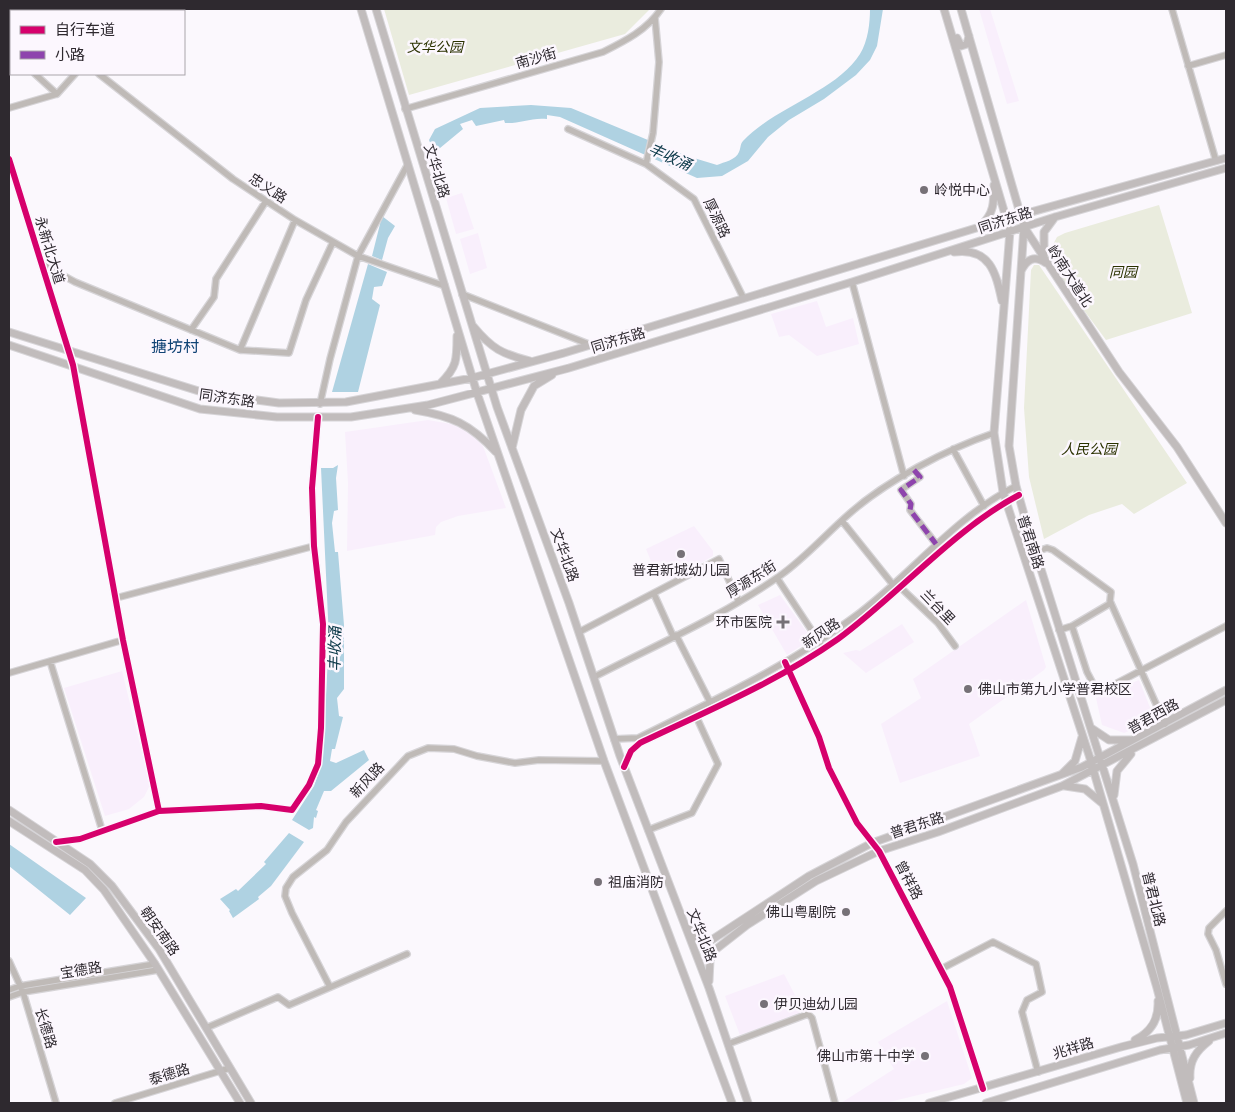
<svg xmlns="http://www.w3.org/2000/svg" width="1235" height="1112" viewBox="0 0 1235 1112" font-family="'Roboto Serif','Noto Sans SC',serif">
<rect width="100%" height="100%" fill="#fbf8fd"/>
<path fill="#f9effc" d="M979 9H990L1019 101 1007 104Z
M462 193 474 229 456 234 446 198Z
M478 233 487 268 470 274 460 239Z
M817 301 826 327 853 318 859 344 817 356 789 335 779 337 771 314Z
M428 420 451 424 469 431 483 446 506 508 458 516 441 522 436 527 435 535 347 551 348 483 345 432Z
M694 526 713 551V556L672 580 655 571 646 549Z
M780 595 812 639 787 655 758 605Z
M1026 600 1046 667 1044 670 969 724 980 756 900 783 881 724 921 698 913 679Z
M902 624 914 642 866 673 843 653 856 650 860 651Z
M122 671 150 785 144 797 129 809 105 816 64 688Z
M1139 680 1155 720 1124 733 1102 725 1096 698Z
M784 974 804 1012 740 1035 725 996Z
M947 1001 972 1078 964 1084 885 1103H841L894 1069 878 1042Z"/>
<path fill="#eaecde" d="M384 9H650L625 34 409 95Z
M1159 205 1192 313 1106 340 1055 271 1050 250 1057 237 1065 233Z
M1034 265H1039L1187 483 1134 514 1122 504 1089 515 1044 539 1029 477 1024 408 1031 270Z"/>
<path fill="#afd2e2" d="M870 9H883L877 46 870 60 856 75 824 99 789 120 768 137 748 161 722 176 697 178 560 117 547 115V119C532 117 519 124 505 123L504 120 476 126 472 120 460 124 463 129 434 153 429 140 435 129 480 108 531 105 571 108 684 155 717 165C724 162 736 160 739 152 741 148 740 144 743 141 775 107 837 91 860 54 868 41 870 23 870 9Z
M382 216 395 226 388 238 382 260 372 256Z
M368 264 387 272 382 286 374 287 372 299 380 305 358 392H332Z
M338 465 336 478 338 510 334 511 332 523 335 552H338L344 625V689L337 698 339 716 343 717 335 749H332L330 761 336 763 364 750 369 760 331 791H324L316 810 318 811 316 818 314 817 313 828 309 830 292 820 314 786 320 769 323 750 329 639 321 468H333Z
M289 833 304 842 271 886 258 897 259 899 233 918 229 911 230 910 220 899 236 889 238 891 266 864 264 862Z
M9 844 86 898 70 915 9 866Z"/>
<g fill="none" stroke-linecap="round" stroke-linejoin="round">
<defs>
<path id="minor" d="M19 9 23 11
M1172 9 1216 161
M57 11 66 9
M1188 66 1226 55
M35 74 57 94
M99 74 233 179 295 220 358 256 445 286
M9 108 57 94 75 74
M405 109 603 52C625 41 647 30 661 9
M568 129 646 164 694 199 743 297
M9 159 73 365 123 640 159 811
M646 164 653 133 659 62 655 18
M42 264 75 282 240 350 289 353 306 300 333 242
M852 282 904 476
M462 294 591 345
M191 330 214 297 216 279 266 201
M240 350 295 220
M320 404 330 359 358 256 408 164
M953 449 984 506
M914 470 920 477 901 490 911 504 910 510 936 544
M842 521 894 586
M1035 552 1047 548 1053 550 1111 592 1110 601 1165 724
M777 578 820 643
M900 587 938 623 955 646
M654 594 673 636
M116 598 314 546
M1072 626 1087 672 1097 691 1100 692 1226 626
M1059 630 1072 626 1111 603
M579 632 719 559 739 602
M676 635 710 702
M50 661 102 830
M787 667 819 737 829 768 857 823 879 851 950 987 983 1089
M9 673 123 640
M594 677C656 645 723 616 781 575 805 558 826 534 849 514 886 481 947 449 994 433
M614 739 638 738C712 701 787 667 854 617 910 576 953 518 1016 486
M624 767 631 751 640 743C707 711 777 682 838 639 898 595 954 529 1019 495
M648 830 692 813 718 764 696 716
M56 842 80 839 159 811 261 806 292 810 309 785 318 764 321 728 323 624 314 546 312 488 318 417
M1226 911 1209 928 1208 934 1216 950 1226 984
M9 961 23 992 56 1103
M941 969 993 942 1036 964 1042 992 1027 1000 1022 1012 1038 1072
M330 987 292 913 285 896 286 888 293 877 327 850 346 822 408 756 428 748 454 749 477 756 515 763 539 760 604 761
M9 990 20 986 155 964
M9 997 23 992 158 970
M206 1028 278 997 289 1005 407 954
M728 1044 808 1014 812 1018 835 1103
M115 1103 230 1068"/>
<path id="major" d="M361 9 477 393 604 761 732 1103
M376 9 497 407 569 603 620 756 709 988 748 1103
M944 9 1010 231 994 433 1003 492 1089 755 1157 988 1187 1103
M961 9 1024 227 1119 372 1177 447 1226 523
M957 38 961 46 967 44 969 36
M981 225C994 214 994 202 994 185
M1024 227 1009 446 1016 486 1025 518 1133 864 1194 1103
M954 252C990 247 996 273 1002 301
M1044 255V232L1055 217
M1021 271C1027 259 1034 255 1046 263
M473 326C492 349 502 354 530 361
M9 332 205 393 279 403 346 402 472 378 564 353 1006 219 1226 158
M9 345 200 409 277 417H351L428 405 569 368 852 282 1055 217 1226 168
M440 384C457 367 457 360 457 336
M415 410C452 416 470 424 496 452
M512 448 521 410 534 386 552 375
M1091 728 1109 740H1132
M1062 774 1075 761 1082 737
M1065 786 1085 789 1102 803
M1114 795 1117 771 1131 754
M9 810 90 864 112 886 159 949 251 1103
M9 821 85 870 104 890 155 964 240 1103
M689 929 695 937 710 941 809 876 872 843 1082 767 1226 690
M709 981 710 960 715 950 747 925 816 881 879 851 938 832 1062 786 1226 700
M1135 1040C1151 1032 1159 1020 1158 1001
M1190 1078C1189 1061 1196 1051 1209 1041
M929 1103 1121 1047 1157 1038 1186 1035 1226 1023
M986 1103 1160 1050 1189 1045 1226 1033"/>
</defs>
<use href="#minor" stroke="#d6d4d7" stroke-width="8"/>
<use href="#major" stroke="#d6d4d7" stroke-width="9"/>
<use href="#minor" stroke="#bfbab7" stroke-width="5.5"/>
<use href="#major" stroke="#c1bcbc" stroke-width="7"/>
<path stroke="#8e44ad" stroke-width="5" stroke-dasharray="10 5" stroke-linecap="butt" d="M914 470 920 477 901 490 911 504 910 510 936 544"/>
<defs>
<path id="cycleway" d="M9 159 73 365 123 640 159 811
M785 662 819 737 829 768 857 823 879 851 950 987 983 1089
M624 767 631 751 640 743C707 711 777 682 838 639 898 595 954 529 1019 495
M56 842 80 839 159 811 261 806 292 810 309 785 318 764 321 728 323 624 314 546 312 488 318 417"/>
</defs>
<use href="#cycleway" stroke="#fcf7fe" stroke-width="9"/>
<use href="#cycleway" stroke="#d6006c" stroke-width="6"/>
</g>
<g fill="#767177" stroke="#fcf7fe" stroke-width="2">
<circle cx="924" cy="190" r="5"/>
<circle cx="681" cy="554" r="5"/>
<path d="M780.5 614.5h5v5h5v5h-5v5h-5v-5h-5v-5h5z"/>
<circle cx="968" cy="689" r="5"/>
<circle cx="598" cy="882" r="5"/>
<circle cx="846" cy="912" r="5"/>
<circle cx="764" cy="1004" r="5"/>
<circle cx="925" cy="1056" r="5"/>
</g>
<g text-anchor="middle" dominant-baseline="central" stroke-width="5" stroke-linejoin="round" paint-order="stroke">
<g font-size="14" font-style="italic" fill="#2b3200" stroke="#fcf7fe">
<text x="435" y="47">文华公园</text>
<text x="1123" y="272">同园</text>
<text x="1089" y="449">人民公园</text>
</g>
<g font-size="14" fill="#2e292f" stroke="#fcf7fe">
<text transform="translate(536 58) rotate(-16)">南沙街</text>
<text transform="translate(437 171) rotate(73)">文华北路</text>
<text transform="translate(268 188) rotate(33)">忠义路</text>
<text transform="translate(717 218) rotate(64)">厚源路</text>
<text transform="translate(1005 220) rotate(-18)">同济东路</text>
<text transform="translate(50 250) rotate(73)">永新北大道</text>
<text transform="translate(1070 276) rotate(57)">岭南大道北</text>
<text transform="translate(618 340) rotate(-17)">同济东路</text>
<text transform="translate(227 398) rotate(8)">同济东路</text>
<text transform="translate(1031 542) rotate(72)">普君南路</text>
<text transform="translate(565 555) rotate(70)">文华北路</text>
<text transform="translate(751 579) rotate(-32)">厚源东街</text>
<text transform="translate(938 607) rotate(46)">兰台里</text>
<text transform="translate(821 633) rotate(-34)">新风路</text>
<text transform="translate(1153 716) rotate(-29)">普君西路</text>
<text transform="translate(367 780) rotate(-47)">新风路</text>
<text transform="translate(917 825) rotate(-18)">普君东路</text>
<text transform="translate(909 880) rotate(62)">曾祥路</text>
<text transform="translate(1154 899) rotate(76)">普君北路</text>
<text transform="translate(160 931) rotate(55)">朝安南路</text>
<text transform="translate(702 935) rotate(68)">文华北路</text>
<text transform="translate(81 970) rotate(-9)">宝德路</text>
<text transform="translate(46 1028) rotate(73)">长德路</text>
<text transform="translate(1073 1048) rotate(-17)">兆祥路</text>
<text transform="translate(169 1074) rotate(-17)">泰德路</text>
</g>
<g font-size="14" fill="#2e292f" stroke="#fcf7fe" text-anchor="start">
<text x="934" y="190">岭悦中心</text>
<text x="681" y="570" text-anchor="middle">普君新城幼儿园</text>
<text x="772" y="622" text-anchor="end">环市医院</text>
<text x="978" y="689">佛山市第九小学普君校区</text>
<text x="608" y="882">祖庙消防</text>
<text x="836" y="912" text-anchor="end">佛山粤剧院</text>
<text x="774" y="1004">伊贝迪幼儿园</text>
<text x="915" y="1056" text-anchor="end">佛山市第十中学</text>
</g>
<g font-size="15" font-style="italic" fill="#0a3747" stroke="#fcf7fe">
<text transform="translate(670 157) rotate(24)">丰收涌</text>
<text transform="translate(335 649) rotate(-89)">丰收涌</text>
</g>
<g font-size="16" fill="#104475" stroke="#fcf7fe">
<text x="175" y="346">搪坊村</text>
</g>
</g>
<rect width="1235" height="1112" fill="none" stroke="#2e292f" stroke-width="20"/>
<rect x="10" y="10" width="175" height="65" fill="#fcf7fe" stroke="#aaa5ab"/>
<rect x="20" y="26" width="25" height="8" fill="#d6006c" stroke="#aaa5ab"/>
<text x="55" y="35" font-size="15" fill="#2e292f">自行车道</text>
<rect x="20" y="51" width="25" height="8" fill="#8e44ad" stroke="#aaa5ab"/>
<text x="55" y="60" font-size="15" fill="#2e292f">小路</text>
</svg>
